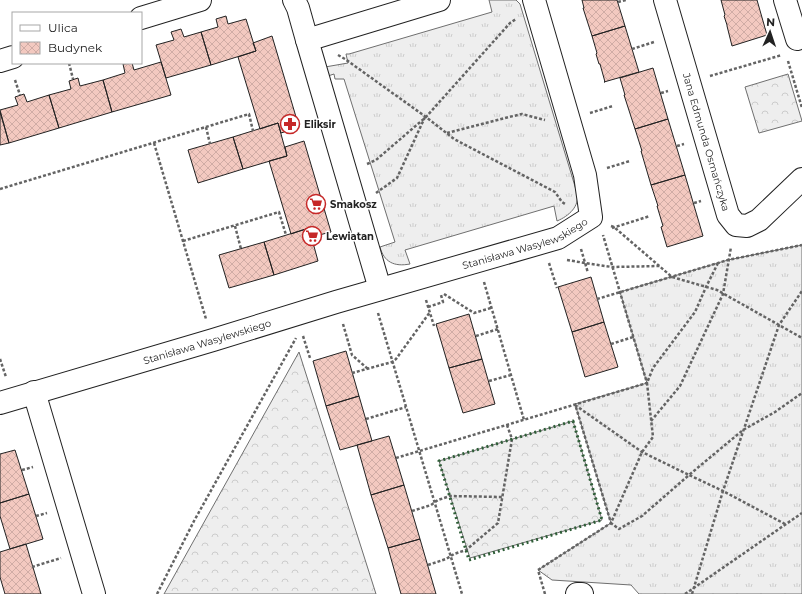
<svg xmlns="http://www.w3.org/2000/svg" width="802" height="594" viewBox="0 0 802 594" font-family="Montserrat,sans-serif">
<defs>
<pattern id="grass-tufts" width="24" height="20" patternUnits="userSpaceOnUse"><rect width="24" height="20" fill="#eee"/><path d="M3 7l-1-3M5 7V3M7 7l1-3M15 17l-1-3M17 17v-4M19 17l1-3" fill="none" stroke="#ccc"/></pattern>
<pattern id="forest-crowns" width="20" height="18" patternUnits="userSpaceOnUse"><rect width="20" height="18" fill="#eee"/><path d="M2 6a3 3 0 1 1 6 0M12 15a3 3 0 1 1 6 0" fill="none" stroke="#ccc"/></pattern>
<pattern id="building-cross-hatch" width="8" height="8" patternUnits="userSpaceOnUse"><rect width="8" height="8" fill="#f3c9c0"/><path d="M0 0l8 8M0 8l8-8" fill="none" stroke="#d0aca5"/></pattern>
</defs>
<rect width="100%" height="100%" fill="#fff"/>
<path fill="url(#grass-tufts)" stroke="#6f6f6f" d="M489 0H516L520 4 577 193C580 206 569 216 557 221L554 206 405 250 410 264C394 267 384 262 380 247L395 242 344 79H335L334 74 328 76 325 67 348 63 346 54H349L492 12Z
M802 245V594H639L631 585 552 580 538 570 611 523 575 404 647 383 620 292 728 260Z"/>
<path fill="url(#forest-crowns)" stroke="#6f6f6f" d="M788 74 802 121 759 133 745 87Z
M299 352 376 594H164Z
M573 421 602 520 470 558 439 461Z"/>
<path fill="url(#building-cross-hatch)" stroke="#222" d="M582 0H617L625 26 592 36 583 8H584Z
M721 0H757L767 35 732 46 727 26V25L724 16 725 15Z
M226 16 228 24 246 19 256 51 211 65 201 32 218 27 216 19Z
M625 26 639 72 604 82H605L600 64H599L596 54 597 53 592 36Z
M181 29 184 37 201 32 211 65 166 78 156 45 174 40 171 32Z
M272 36 299 127 281 133 278 123 260 129 238 57 256 51 253 43Z
M161 62 171 95 112 112 103 80 125 73 123 64 132 63 134 70Z
M653 68 668 119 635 129 624 95H625L620 78Z
M78 78 80 86 103 80 112 112 59 128 49 95 71 89 69 81Z
M24 94 27 102 49 95 59 128 9 143 0 110 18 105 15 97Z
M0 112 9 143 0 145Z
M668 119 685 175 651 185 641 151H642L635 129Z
M278 123 287 156 243 169 233 137Z
M233 137 243 169 198 183 188 150Z
M304 141 331 232 311 237 309 228 291 234 269 161 287 156 285 147Z
M685 175 703 236 667 247 661 227 663 226 657 206H658L651 185Z
M309 228 318 261 274 275 264 242Z
M264 242 274 275 229 288 219 255Z
M591 277 604 322 572 332 558 287Z
M469 314 482 359 449 368 436 324Z
M604 322 618 367 585 377 572 332Z
M346 351 359 396 326 406 313 361Z
M482 359 495 404 463 413 449 368Z
M359 396 372 441 340 450 326 406Z
M389 436 404 485 371 495 357 445Z
M15 450 29 494 0 503V454Z
M404 485 420 539 388 548 371 495Z
M29 494 43 539 10 549 0 516V503Z
M420 539 436 594H401L388 548Z
M26 544 41 594H5L0 577V552Z"/>
<g fill="none" stroke-linecap="round" stroke-linejoin="round">
<defs>
<g id="minor">
<path d="M294 0 298 8 307 40 439 0"/>
<path id="s1" d="M665 0 728 215 736 225 747 226 759 220 802 179"/>
<path d="M785 0 797 39"/>
<path d="M141 18 200 0"/>
<path d="M307 40 380 289"/>
<path d="M0 61 13 57"/>
<path d="M34 392 94 594"/>
<path id="s2" d="M0 403 213 340 336 302 558 238 591 217 585 175 534 0"/>
<path d="M577 594H582"/>
</g>
</defs>
<use href="#minor" stroke="#222" stroke-width="24"/>
<path stroke="#646464" stroke-width="2.5" stroke-dasharray="3 2" stroke-linecap="butt" d="M618 2 626 0
M632 49 654 42
M338 55 345 59 426 117 454 139 555 192 562 202 565 204
M788 61 802 108
M69 63 73 79
M710 76 782 55
M15 80 20 95
M661 93 668 91
M590 113 613 106
M206 127 210 144
M447 133 509 117 522 114 545 120
M154 143 206 319
M677 146 684 144
M367 164 376 160 426 117 510 23 516 19
M607 168 630 161
M0 189 249 114 253 131
M376 193 397 178 425 117
M694 203 701 201
M235 226 241 249
M611 226 614 227 672 277 717 290 802 338
M612 228 650 216
M183 241 279 212 286 235
M581 249 588 273
M567 260 585 263 612 267 660 266
M549 263 557 288
M718 263 706 287 695 312 653 368 647 383 653 437 642 452 611 523 619 529 642 516 689 475 723 491 779 325 802 291
M484 282 524 420
M444 294 474 313 491 308
M597 299 728 260 802 245
M426 300 434 326
M428 307 443 302 441 295
M378 313 462 594
M343 324 352 355 368 369
M303 336 310 358
M476 336 498 329
M611 344 633 337
M0 359 6 377
M352 373 392 362 396 359 430 312
M489 381 511 375
M575 405 642 452 689 475 743 430 775 412 802 393
M366 419 406 407
M651 421 680 386 723 294 731 247
M396 458 647 383 603 235
M22 470 33 467
M412 511 431 505 438 500 450 496 502 497
M36 516 47 513
M428 565 446 559 454 554 466 550 498 523 512 439 507 425
M32 567 61 558
M157 594 194 521 296 338
M545 594 538 570 611 523 575 404
M685 594 802 513
M692 594 723 491 785 524"/>
<use href="#minor" stroke="#fff" stroke-width="22"/>
<path stroke="#2f5e38" stroke-width="3" stroke-dasharray="2 3" stroke-linecap="butt" d="M573 421 602 520 469 560 439 461Z"/>
</g>
<defs>
<symbol id="pharmacy-ring" viewBox="-11 -11 22 22"><circle r="9.5" fill="#fff" stroke="#c62828" stroke-width="1.5"/><path d="M-2-6h4v4h4v4h-4v4h-4v-4h-4v-4h4Z" fill="#c62828"/></symbol>
<symbol id="supermarket-ring" viewBox="-11 -11 22 22"><circle r="9.5" fill="#fff" stroke="#c62828" stroke-width="1.5"/><path d="M-6-5.5h2.5l.6 2H6L4.5 2H-2.5L-4.4-4H-6ZM-1.5 3.2a1.3 1.3 0 1 0 .1 0ZM3 3.2a1.3 1.3 0 1 0 .1 0Z" fill="#c62828"/></symbol>
</defs>
<g fill-rule="evenodd">
<use href="#pharmacy-ring" x="279" y="113" width="22" height="22"/>
<use href="#supermarket-ring" x="305" y="193" width="22" height="22"/>
<use href="#supermarket-ring" x="301" y="225" width="22" height="22"/>
</g>
<g text-anchor="middle" dominant-baseline="central" stroke-width="3" stroke-linejoin="round" paint-order="stroke">
<g font-size="10" font-weight="bold" fill="#222" stroke="#fff" text-anchor="start">
<text x="304" y="124">Eliksir</text>
<text x="330" y="204">Smakosz</text>
<text x="326" y="236">Lewiatan</text>
</g>
<g font-size="10" fill="#222" stroke="#fff">
<text stroke="none"><textPath href="#s1" startOffset="148">Jana Edmunda Osmańczyka</textPath></text>
<text stroke="none"><textPath href="#s2" startOffset="549">Stanisława Wasylewskiego</textPath></text>
<text stroke="none"><textPath href="#s2" startOffset="216">Stanisława Wasylewskiego</textPath></text>
</g>
</g>
<rect x="12" y="12" width="130" height="52" fill="#ffffff" stroke="#a7a7a7"/>
<rect x="20" y="25" width="20" height="6" fill="#ffffff" stroke="#a7a7a7"/>
<text x="48" y="32" font-size="12" fill="#222222">Ulica</text>
<rect x="20" y="42" width="20" height="12" fill="url(#building-cross-hatch)" stroke="#a7a7a7"/>
<text x="48" y="52" font-size="12" fill="#222222">Budynek</text>
<g transform="translate(770 32) rotate(3)" stroke="#ffffff" stroke-width="3" paint-order="stroke">
<path d="M0-3L7 15L0 10L-7 15Z" fill="#222222"/>
<text y="-6" font-size="11" font-weight="bold" text-anchor="middle" fill="#222222">N</text>
</g>
</svg>
